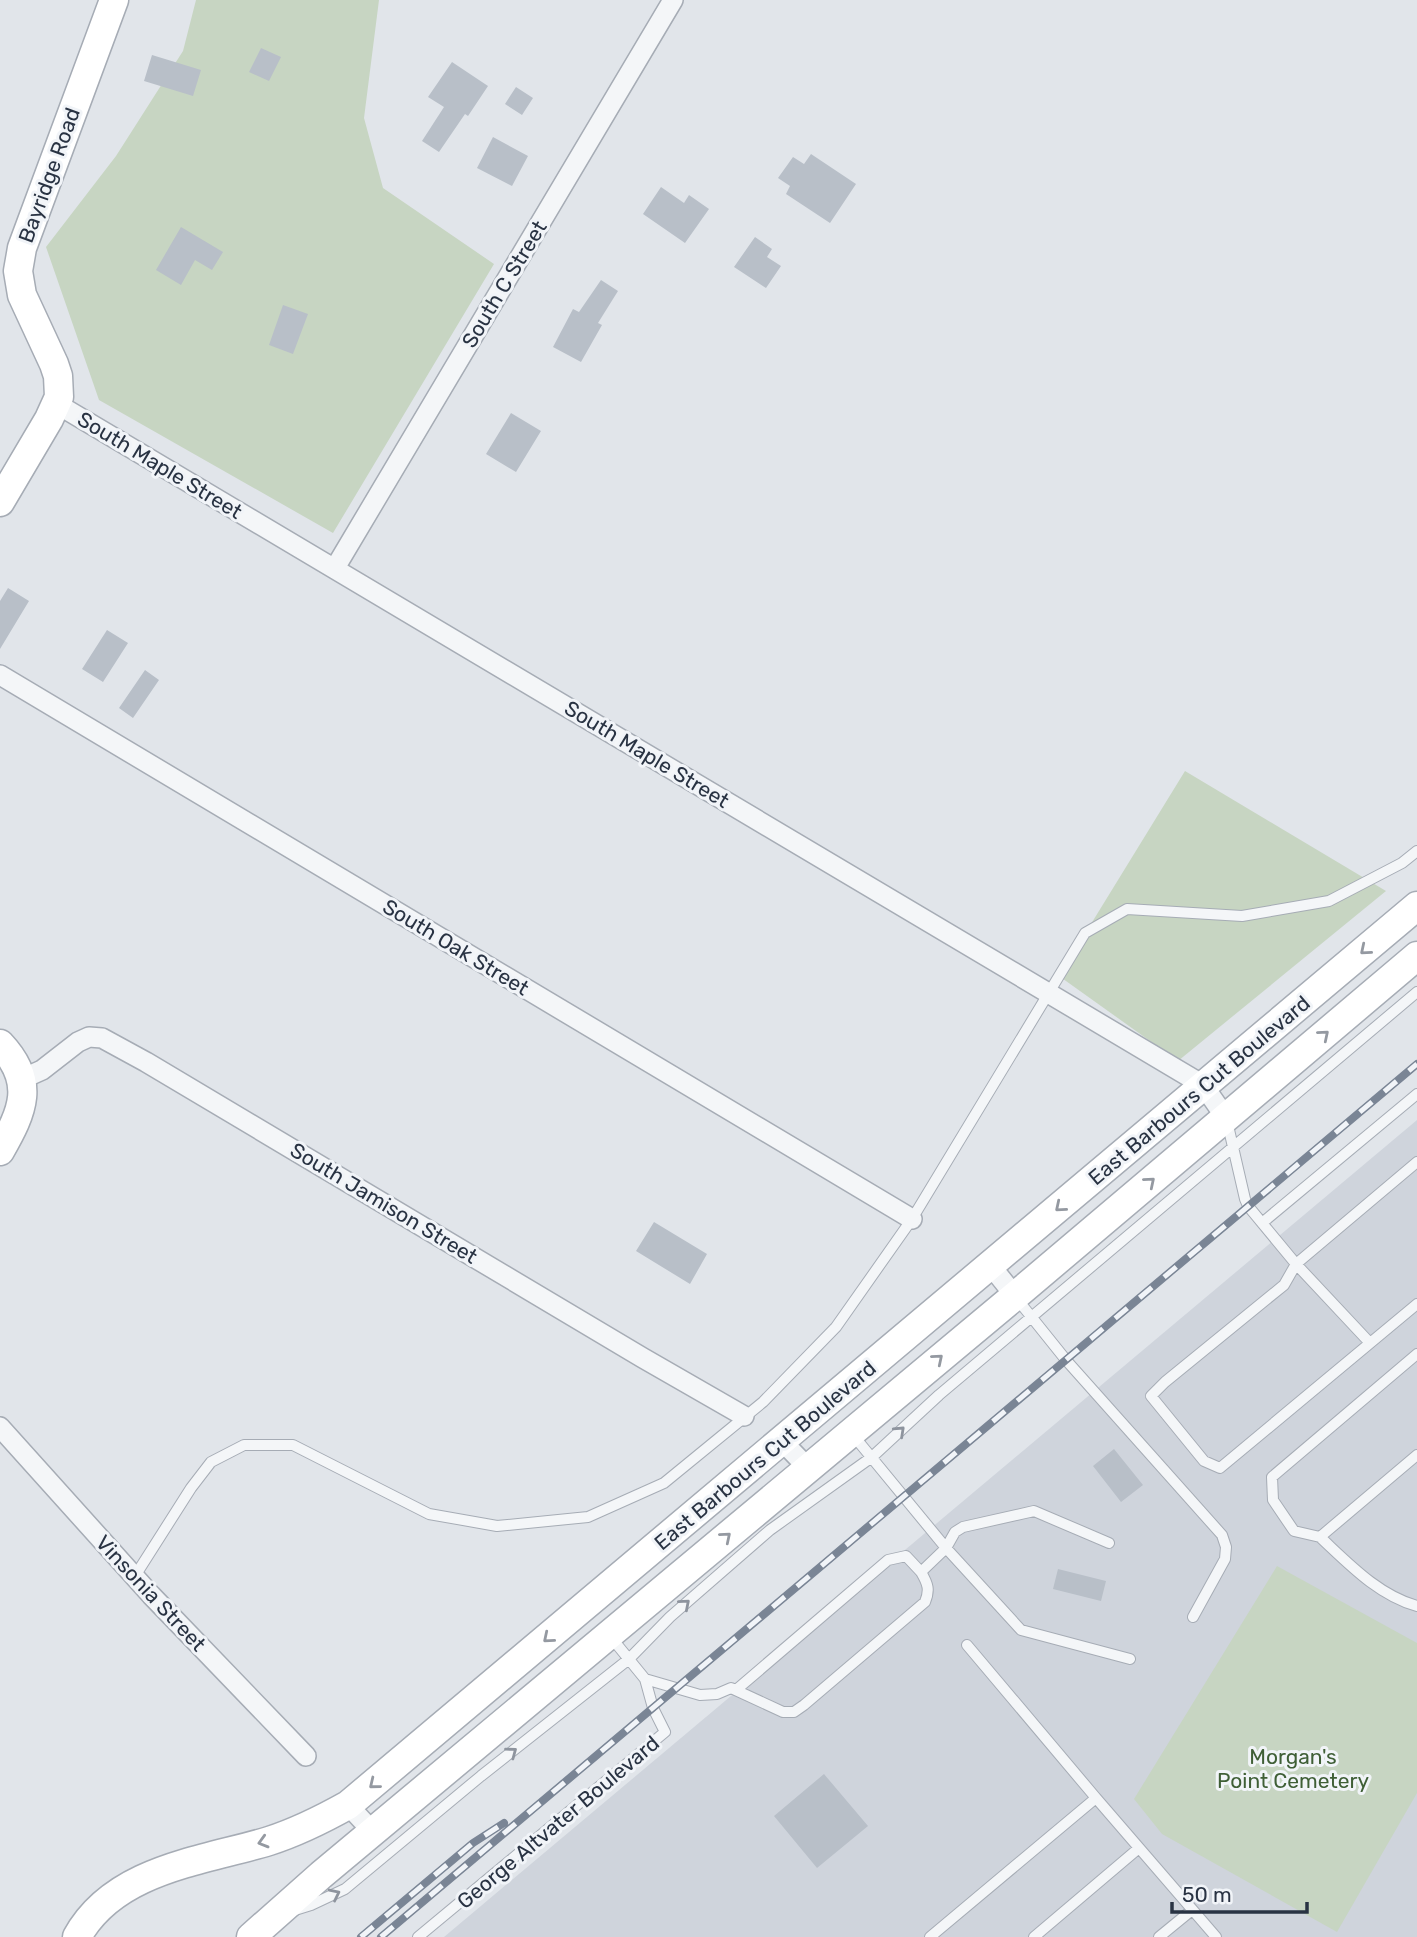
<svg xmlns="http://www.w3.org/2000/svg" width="1417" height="1937" viewBox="0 0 1417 1937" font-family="Rubik,sans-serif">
<rect width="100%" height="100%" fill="#e1e5ea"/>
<path fill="#cfd4dc" d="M1417 1120V1937H444Z"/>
<path fill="#c7d5c2" d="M196 0H379L364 118 383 188 494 264 333 533 99 400 46 247 116 156 183 51Z
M1185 771 1386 891 1178 1061 1059 976Z
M1277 1566 1417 1643V1793L1337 1932 1162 1834 1134 1799Z"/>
<path fill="#b8bfc8" d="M261 48 281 57 269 81 249 72Z
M152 55 201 70 193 96 144 81Z
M452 62 488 86 468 116 465 114 439 152 422 141 444 107 428 97Z
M516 87 533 98 522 115 505 104Z
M493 137 528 156 512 186 477 168Z
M811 154 856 184 830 223 786 194 790 186 778 178 793 157 804 164Z
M661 187 684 203 689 195 709 209 685 243 643 214Z
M181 227 223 252 212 270 195 260 181 285 156 270Z
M755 237 772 249 767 257 781 266 766 288 734 267Z
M601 280 618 291 598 323 602 325 581 362 553 347 573 309 579 312Z
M283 305 308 314 293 354 269 345Z
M511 413 541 431 516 472 486 454Z
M8 588 29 601 0 649V601Z
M107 630 128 643 103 682 82 669Z
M145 670 159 680 133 718 119 708Z
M654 1222 707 1254 690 1284 636 1251Z
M1114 1449 1143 1485 1121 1502 1093 1466Z
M1058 1569 1106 1581 1101 1601 1053 1589Z
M824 1774 868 1826 817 1868 774 1816Z"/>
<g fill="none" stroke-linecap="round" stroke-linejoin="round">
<defs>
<path id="lane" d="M1227 1121 1245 1199 1248 1206 1296 1264 1370 1343
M1417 1162 1296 1264 1284 1285 1165 1382 1151 1396 1204 1461 1220 1468 1417 1304
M1262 1223 1417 1094
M1017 1299 1066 1360 1222 1535 1226 1547 1225 1559 1193 1617
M1417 1354 1272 1477 1273 1500 1294 1531 1320 1537 1417 1455
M853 1435 946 1548 1021 1630 1130 1659
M1320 1537C1349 1564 1378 1595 1417 1606
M135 1576 191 1488 211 1462 244 1445H293L429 1514 497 1526 588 1517 664 1483 763 1402 836 1327 912 1219 1085 933 1127 909 1242 916 1329 901 1402 863 1417 851
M645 1679 700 1695 717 1694 731 1688 783 1712H794L804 1705 925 1602C930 1590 928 1584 921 1572L946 1548 955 1532 963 1527 1034 1511 1109 1543
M736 1690 888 1560 906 1556 921 1572
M1096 1798 1216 1937
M295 1910 311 1905 345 1889 481 1776 629 1659 670 1617 770 1530 872 1457 939 1395 1417 992
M418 1937 665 1732 653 1708 645 1679 610 1636
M930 1937 1096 1798 967 1645
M1034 1937 1139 1848
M1159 1937 1192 1910"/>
<path id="street" d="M57 404 1203 1085 1226 1118
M335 568 673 0
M0 675 912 1219
M22 1079 42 1070 78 1042 89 1037 102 1038 146 1062 643 1358 744 1416
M991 1266 1015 1296
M0 1427 151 1595 306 1756
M782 1441 808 1468
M348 1805 373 1832"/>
<path id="secondary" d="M0 502 49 419 59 397 58 376 54 364 22 295 18 271 22 248 114 0
M0 1044C36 1082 23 1111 0 1151
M77 1937C114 1869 203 1861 269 1841 297 1832 323 1819 348 1805L1417 906
M251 1937 321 1875 1015 1296 1417 956"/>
</defs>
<use href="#lane" stroke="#a6acb5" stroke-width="12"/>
<use href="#street" stroke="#a6acb5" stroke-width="22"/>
<use href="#secondary" stroke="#a6acb5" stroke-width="31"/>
<use href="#lane" stroke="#f4f6f8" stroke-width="10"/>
<use href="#street" stroke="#f4f6f8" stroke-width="19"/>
<use href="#secondary" stroke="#fff" stroke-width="28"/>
<defs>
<path id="rail" d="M361 1937 473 1843 504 1823
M381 1937 1417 1064"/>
</defs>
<use href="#rail" stroke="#7a8595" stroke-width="8"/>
<use href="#rail" stroke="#f1f4f8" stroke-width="5" stroke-dasharray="16" stroke-linecap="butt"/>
</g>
<defs><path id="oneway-chevron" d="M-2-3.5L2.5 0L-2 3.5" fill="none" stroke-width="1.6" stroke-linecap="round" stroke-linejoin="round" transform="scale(1.75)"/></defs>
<g stroke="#9499a1">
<use href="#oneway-chevron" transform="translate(1365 950) rotate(140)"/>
<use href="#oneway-chevron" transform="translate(1324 1035) rotate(-40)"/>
<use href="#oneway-chevron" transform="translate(1150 1182) rotate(-40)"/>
<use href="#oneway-chevron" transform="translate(1060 1207) rotate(140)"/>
<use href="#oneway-chevron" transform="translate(938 1359) rotate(-40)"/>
<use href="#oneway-chevron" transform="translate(726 1537) rotate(-40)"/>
<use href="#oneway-chevron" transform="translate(548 1638) rotate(140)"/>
<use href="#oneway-chevron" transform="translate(374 1784) rotate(141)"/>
<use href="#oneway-chevron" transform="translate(263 1842) rotate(164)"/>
</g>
<g stroke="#8e949e">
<use href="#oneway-chevron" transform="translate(900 1431) rotate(-43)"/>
<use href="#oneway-chevron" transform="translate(685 1604) rotate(-41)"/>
<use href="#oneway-chevron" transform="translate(512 1752) rotate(-37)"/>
<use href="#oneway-chevron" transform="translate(335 1894) rotate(-26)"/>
</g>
<g text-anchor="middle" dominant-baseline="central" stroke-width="6" stroke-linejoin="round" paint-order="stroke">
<g font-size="21" fill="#293343" stroke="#f1f4f8">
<text transform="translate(49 175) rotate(-70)">Bayridge Road</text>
<text transform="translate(504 284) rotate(-59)">South C Street</text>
<text transform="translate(160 465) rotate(31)">South Maple Street</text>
<text transform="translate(647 754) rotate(31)">South Maple Street</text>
<text transform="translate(456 947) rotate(31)">South Oak Street</text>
<text transform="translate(1199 1090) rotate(-40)">East Barbours Cut Boulevard</text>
<text transform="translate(384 1203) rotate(31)">South Jamison Street</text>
<text transform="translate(765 1455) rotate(-40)">East Barbours Cut Boulevard</text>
<text transform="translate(151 1593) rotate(47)">Vinsonia Street</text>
<text transform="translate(558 1822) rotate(-40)">George Altvater Boulevard</text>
</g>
<g font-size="21" fill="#3f5f36" stroke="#f1f4f8">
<text x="1293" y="1756">Morgan's<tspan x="1293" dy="24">Point Cemetery</tspan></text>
</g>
</g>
<path d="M1172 1902v10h135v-10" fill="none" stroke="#293343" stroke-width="3.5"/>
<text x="1182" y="1902" font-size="21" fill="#293343" stroke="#f1f4f8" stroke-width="5" paint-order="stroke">50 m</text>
</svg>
